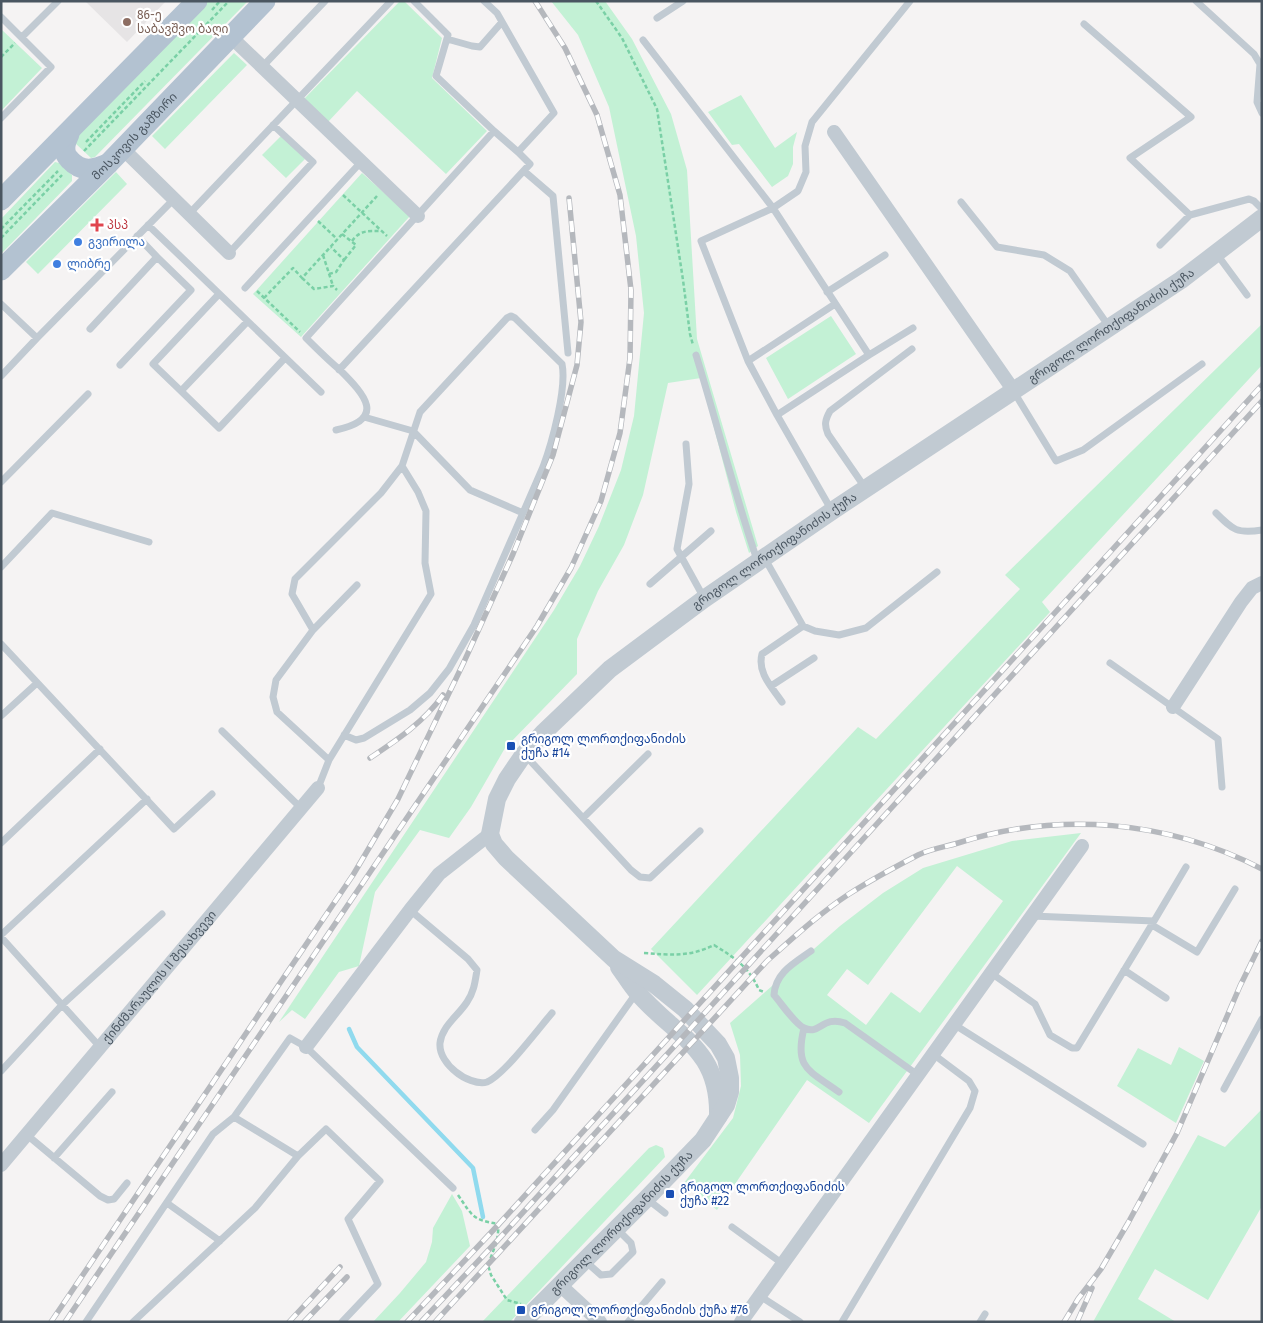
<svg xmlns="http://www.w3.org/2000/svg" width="1263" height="1323" viewBox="0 0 1263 1323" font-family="'Fira Sans','Noto Sans Georgian',sans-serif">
<rect width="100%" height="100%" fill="#f5f3f3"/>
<path fill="#e6e4e5" d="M85 1H166L127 42Z"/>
<path fill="#c3f1d5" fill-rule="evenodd" d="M206 1H248L95 157 91 158 74 142V139Z
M400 1H404L442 38 432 78 487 131 446 174 357 91 327 123 304 99Z
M551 1H605L632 39 671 114 687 170 697 339 758 546 749 553 736 512 701 378 668 383 643 495 624 545 598 591 577 639V674L505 748 471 807 449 838 420 830 375 892 359 966 339 972 305 1019 292 1010 279 1022 554 610 580 566 599 526 621 470 634 416 644 313 636 236 609 107 578 35Z
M1 29 42 68 1 111Z
M234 53 247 65 165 149 152 136Z
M741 95 775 148 797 132 793 147V164L788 176 772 187 739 144 732 145 708 112Z
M282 135 305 159 286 178 262 155Z
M55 162 59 163 72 175V181L1 254V219Z
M116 172 127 184 38 274 26 262Z
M362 173 410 216 301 337 253 294Z
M831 316 856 354 788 399 766 358Z
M1262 324V365L1042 602 1050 612 697 995 651 949 858 727 876 739 1020 589 1005 575Z
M1081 833 869 1123 807 1080 717 1210 684 1183 733 1118 741 1086 740 1055 730 1023 840 926 883 893 923 868 1012 841ZM957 866 1003 901 920 1013 891 992 866 1025 827 995 847 969 868 985Z
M1179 1047 1204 1061 1176 1123 1117 1086 1138 1048 1171 1065Z
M1262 1109V1206L1208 1300 1155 1269 1138 1299 1176 1322H1093L1198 1135 1225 1147Z
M656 1145 663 1148 665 1157 510 1322H482L649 1148Z
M452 1194 462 1211 470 1246 398 1322H373L400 1293 426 1262 432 1242 433 1228Z"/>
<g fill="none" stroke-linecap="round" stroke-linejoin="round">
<path stroke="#90daee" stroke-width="4.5" d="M349 1029 357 1047 473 1168 483 1217"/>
<path stroke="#7ad0a6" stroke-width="2.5" stroke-dasharray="4 2.5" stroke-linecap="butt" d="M596 1 622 38 657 109 683 280 690 334 693 345
M212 10 220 1
M1 57 15 43
M86 142 145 81
M84 151 229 1
M343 195 387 236
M318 221 337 239
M1 229 58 171
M342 234 356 245 344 260
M1 238 62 175
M352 241C360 230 368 231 381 231
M323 255 333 286
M329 274 336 272 344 260 331 247
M302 278 314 289 333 286 337 290
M257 291 300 332
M264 298 293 268 302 278 377 196
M644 953C671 955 690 957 714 945 735 958 749 967 759 990L764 992
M458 1195C473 1217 473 1220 499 1224L497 1241 488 1265 491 1275 507 1300 521 1304"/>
<path stroke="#c1cad2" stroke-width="7" d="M484 1 497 13 554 113 518 152 494 131
M1196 1 1254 54 1260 64 1257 102 1262 113
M1 17 51 67 1 118
M657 18 683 1
M1084 24 1191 117 1130 158 1190 215 1249 199 1254 201 1262 209
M22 37 58 1
M447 39 472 46 480 47 502 22
M643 40 773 208 869 355 777 415 832 511
M262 67 325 1
M524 171 553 196 568 353
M961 202 997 247 1044 255 1070 271 1110 328
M189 214 391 1
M148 225 321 392
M1160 245 1190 215
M229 253 313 162 273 125
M1216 253 1247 295
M245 288 361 162
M827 292 885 255
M219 294 153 364 181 391 247 322
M1 304 37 338 1 376
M90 329 157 257 137 236
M37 338 174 199
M696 355C717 423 734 492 757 560
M869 355 913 328
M748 361 835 304
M120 365 191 290 157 257
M339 370 530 164 518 152
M181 391 219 428 285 358
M1014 392 1056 461 1083 450 1202 364
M777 415 748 361 701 241 773 208 798 191 806 172 805 146 812 122 910 1
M364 417 413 431 470 490 523 513
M336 430C387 419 365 395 340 370 328 360 317 349 306 338L494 131 436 76 448 35 414 1
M686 444 689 484 677 549 704 598
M1 482 88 394
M866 489 828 434C824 425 825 420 830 411L912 349
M1216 513C1233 530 1237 534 1262 530
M765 559 803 626 815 631 839 635 866 628 937 572
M1 567 52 513 149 542
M650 584 711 531
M313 630 357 585
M1 644 174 829 212 794
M1110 663 1218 739 1222 787
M771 686 814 658
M782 702C772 687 757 673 762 654L803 626
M1 716 37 683
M222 731 301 808
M524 754 631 870 640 877 650 878 700 831
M329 760 431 594 425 563 426 511 418 492 402 466
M318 788 329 760 277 712 273 697 276 680 313 630 292 594 295 579 381 493 402 466 420 412 507 318 511 316 515 318 562 364C567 388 552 443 543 467L474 625 449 669 430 693 410 710 364 738 356 740 344 735
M583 818 648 754
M1 843 100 749
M410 910 468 959 477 970C475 982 474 992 467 1002 458 1016 442 1026 440 1043 439 1054 447 1065 456 1072 463 1078 478 1085 487 1082 504 1075 539 1028 552 1013
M1032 916 1154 921 1186 867
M1152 925 1197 952 1235 889
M1 935 147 799
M1 937 100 1047
M811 951C794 963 775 973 774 995 782 1004 794 1023 804 1028 820 1036 822 1015 845 1023L918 1075
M1124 970 1166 998
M991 973 1035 1004 1050 1035 1072 1048H1077L1154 921
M955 1025 1143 1144
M804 1028C794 1069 809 1070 839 1092
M1 1071 62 1005 162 914
M1224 1089 1262 1019
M234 1117 298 1156
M535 1130 553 1110 637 992
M27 1135 100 1196 108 1200 114 1199 127 1183
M54 1158 112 1092
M647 1199 665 1213
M167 1203 220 1241
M732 1227 783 1264
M585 1261 601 1275 611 1274 633 1252 631 1243 617 1229
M760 1296 800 1322
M86 1322 213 1134 234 1117 290 1038 306 1047 453 1188
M133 1322 255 1208 298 1156 326 1129 380 1181 348 1219 378 1284 342 1322
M628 1322 662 1282
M842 1322 970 1108 975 1091 969 1081 933 1054
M980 1322 985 1314"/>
<g stroke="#c1cad2" stroke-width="14">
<path d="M231 37 418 216"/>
<path d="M834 132 1014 391"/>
<path d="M122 148 229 253"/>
<path d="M1173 707 1241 602 1252 588 1262 583"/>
<path d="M306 1047 410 910 439 874 490 834"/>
<path id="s1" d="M1 1165 318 788"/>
<path d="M560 1285 600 1322"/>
<path d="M741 1322 1082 846"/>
</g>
<g stroke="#c1cad2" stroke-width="18">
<path d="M619 967C625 975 630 984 637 992 675 1037 720 1047 718 1117"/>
<path id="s2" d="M523 1322 647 1198 703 1140 726 1105 730 1092V1078L726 1058 718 1044 685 1009 654 984 614 959 506 858 494 844 490 834 497 799 507 779 524 754 543 733 610 669 704 599 832 511 1181 280 1262 218"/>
</g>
<g stroke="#b3c2d1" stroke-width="21">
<path d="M69 134C67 139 64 144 65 150 65 154 67 157 70 160 82 173 94 170 108 164"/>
<path d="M1 200 197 1"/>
<path id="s3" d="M1 270 108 164 265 1"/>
</g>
<defs>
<path id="rail" d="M370 758C397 740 424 722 443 695
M51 1322 353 875 398 799 463 664 513 554 553 455 577 365 581 322 569 198
M65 1322 537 626 571 568 601 501 620 433 630 358 631 290 620 195 597 115 565 48 535 1
M289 1322 340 1267
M304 1322 347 1277
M407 1322 499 1224 1262 385
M421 1322 497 1241 1262 401
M435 1322 767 961C793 938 820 913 849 894 871 880 895 867 918 855 930 849 945 847 958 843 1058 811 1168 820 1262 869
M1064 1322 1078 1299 1101 1269 1128 1223 1177 1133 1240 986 1262 941
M1077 1322 1092 1288"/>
</defs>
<use href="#rail" stroke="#b5b8bd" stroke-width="5.5"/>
<use href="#rail" stroke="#fff" stroke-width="4" stroke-dasharray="11" stroke-linecap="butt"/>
</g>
<circle fill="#8d6e63" stroke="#fff" stroke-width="2" cx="127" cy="22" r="5"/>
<path fill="#e0444e" stroke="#fff" stroke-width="2" d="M94.5 217.5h5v5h5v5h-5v5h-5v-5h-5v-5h5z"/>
<g fill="#3f7fe0" stroke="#fff" stroke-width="2">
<circle cx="78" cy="242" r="5"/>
<circle cx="57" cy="264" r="5"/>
</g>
<g fill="#1a4fb4" stroke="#fff" stroke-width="2">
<rect x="506" y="741" width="10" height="10" rx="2.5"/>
<rect x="665" y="1189" width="10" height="10" rx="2.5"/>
<rect x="516" y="1305" width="10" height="10" rx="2.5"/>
</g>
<g text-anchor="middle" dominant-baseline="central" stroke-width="4.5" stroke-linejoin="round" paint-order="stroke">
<g font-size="12" fill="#785e54" stroke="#fff" text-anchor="start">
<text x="137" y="15">86-ე<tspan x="137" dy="14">საბავშვო ბაღი</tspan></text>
</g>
<g font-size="12" fill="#4a5661" stroke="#fff">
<text stroke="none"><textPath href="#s3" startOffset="189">მოსკოვის გამზირი</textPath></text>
<text stroke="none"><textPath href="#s2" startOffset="1491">გრიგოლ ლორთქიფანიძის ქუჩა</textPath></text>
<text stroke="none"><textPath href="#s2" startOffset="1086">გრიგოლ ლორთქიფანიძის ქუჩა</textPath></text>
<text stroke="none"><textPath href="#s1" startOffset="246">ქინძმარაულის II შესახვევი</textPath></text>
<text stroke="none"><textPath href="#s2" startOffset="140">გრიგოლ ლორთქიფანიძის ქუჩა</textPath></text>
</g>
<g font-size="12" fill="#be3a42" stroke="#fff" text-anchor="start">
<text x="107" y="225">პსპ</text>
</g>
<g font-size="12" fill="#366cbe" stroke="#fff" text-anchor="start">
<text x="88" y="242">გვირილა</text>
<text x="67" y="264">ლიბრე</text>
</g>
<g font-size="12" fill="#164399" stroke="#fff" text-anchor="start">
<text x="521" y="739">გრიგოლ ლორთქიფანიძის<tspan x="521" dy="14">ქუჩა #14</tspan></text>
<text x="680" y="1187">გრიგოლ ლორთქიფანიძის<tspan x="680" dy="14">ქუჩა #22</tspan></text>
<text x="531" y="1310">გრიგოლ ლორთქიფანიძის ქუჩა #76</text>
</g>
</g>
<rect width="1263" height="1323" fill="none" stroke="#4a5661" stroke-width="5"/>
</svg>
